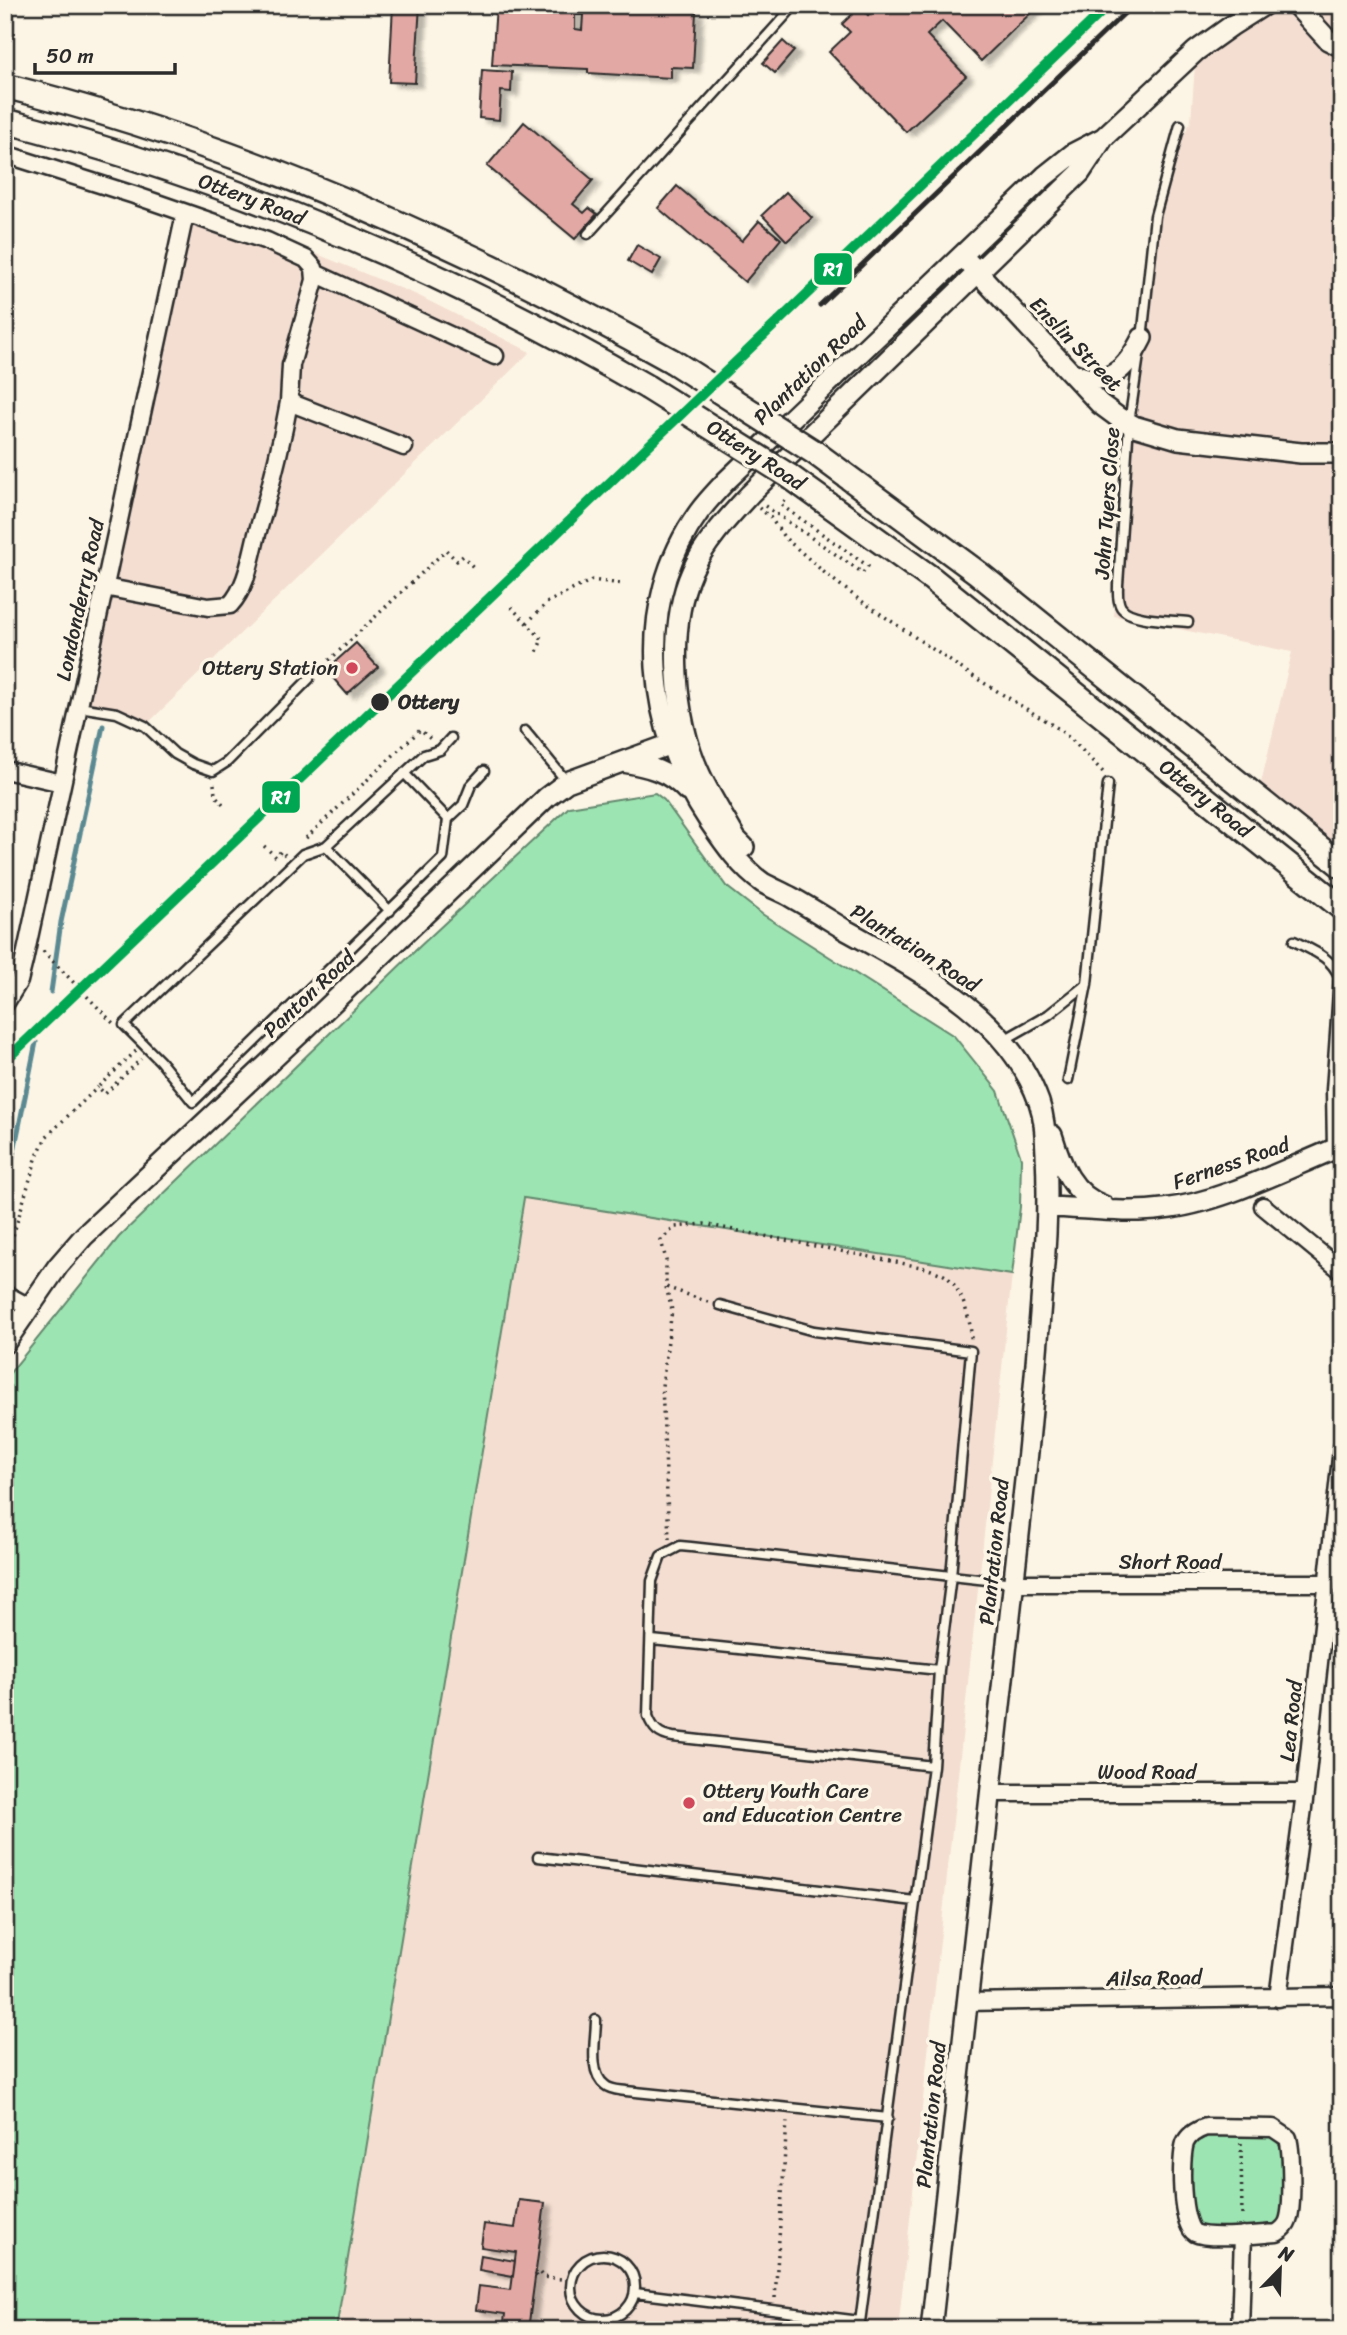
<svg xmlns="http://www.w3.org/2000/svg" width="1347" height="2335" viewBox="0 0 1347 2335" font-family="Sriracha,sans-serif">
<defs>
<filter id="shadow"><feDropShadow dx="7" dy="4" stdDeviation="2" flood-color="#0004"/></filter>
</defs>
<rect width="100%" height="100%" fill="#fcf5e5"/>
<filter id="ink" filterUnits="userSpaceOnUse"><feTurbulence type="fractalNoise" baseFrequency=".0143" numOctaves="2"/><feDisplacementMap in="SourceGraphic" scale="14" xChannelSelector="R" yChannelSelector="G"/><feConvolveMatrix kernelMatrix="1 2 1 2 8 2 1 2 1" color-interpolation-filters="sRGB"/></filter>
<g filter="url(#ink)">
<path fill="#f4ded1" d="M1266 5H1342V866L1257 800 1292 652 1114 616 1123 517 1158 216 1172 159 1191 121 1196 51Z
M212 211 417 295 530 352 145 726 117 713 79 707 185 214Z
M524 1197 1012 1275 898 2330H336Z"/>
<path fill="#9ce4b1" stroke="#64886e" stroke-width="2" d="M655 793 664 800 726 886 762 914 954 1036 998 1091 1021 1158 1020 1207 1012 1275 524 1198 336 2330H5V1379L119 1237 417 949 569 807Z
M1262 2135 1272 2137 1281 2146 1284 2209 1278 2223 1269 2228 1209 2229 1196 2224 1191 2213 1189 2153 1194 2143 1208 2136Z"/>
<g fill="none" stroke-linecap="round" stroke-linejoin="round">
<path stroke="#5a8992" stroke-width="5" d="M51 992 61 922 103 726
M5 1196 36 1042"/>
</g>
<path fill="#e2a8a3" stroke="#2b2b2b" stroke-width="2" fill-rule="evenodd" filter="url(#shadow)" d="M393 5H420L415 83 389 82Z
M496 5H675L674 11 696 12 693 68 671 67V78L588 73V69L492 65ZM575 15H583L582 30 575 29Z
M874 5H1039L981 61 942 21 927 35 966 76 906 132 829 52 850 32 842 24 860 7 868 15 876 7Z
M783 41 794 51 775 73 763 63Z
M482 70 512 72 511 92 501 91 499 120 479 118Z
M524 122 593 180 573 204 584 213 589 208 597 214 575 239 487 166Z
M677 186 742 241 759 221 781 239 745 282 658 208Z
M786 192 812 218 787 241 762 215Z
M637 245 661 259 652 275 628 261Z
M356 643 378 667 347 694 326 670Z
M519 2200 545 2203 528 2330H503L505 2314 476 2310 479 2286 511 2290 516 2252 481 2247 484 2224 515 2228Z
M481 2255 515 2261 513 2276 479 2270Z"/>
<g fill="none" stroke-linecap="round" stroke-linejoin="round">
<defs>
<path id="service" d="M588 234 795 5
M1142 339 1155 216 1180 125
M1139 355 1129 423 1118 585C1118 592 1117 601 1121 607 1130 621 1172 620 1188 622
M79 707 117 713 145 726 175 754 193 764 213 771 227 762 309 679
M525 731 567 782
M451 738 440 750 424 755 326 846 303 854 124 1025 160 1061 193 1102 443 858 448 819 463 805 471 785 484 771
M404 773 448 819
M326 846 390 911
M1294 941C1311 950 1332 957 1339 977L1331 1090 1332 1150
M1004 1040 1048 1015 1087 984
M1068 1080 1087 984 1108 784
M720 1305 814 1331 971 1351 951 1576 939 1670 933 1766 859 2330
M652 1640 939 1670
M933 1766 673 1737C659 1735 653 1729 648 1716L652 1581 661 1556 680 1546 691 1547 1014 1583
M538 1857 915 1901
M596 2020C596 2038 588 2073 605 2085 610 2090 620 2090 626 2091L888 2118
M571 2287a32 32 0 1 1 64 0a32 32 0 1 1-64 0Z
M635 2293 860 2321"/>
<path id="minor" d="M5 154 134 195 267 241 306 259 314 268 315 280 291 365 289 402 404 447
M315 273 495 356
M104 587 208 607 230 605C247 587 251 557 257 534 270 490 281 447 289 402
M5 770 62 783
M5 1004 19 981 24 961 185 214
M1263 1206 1342 1271
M5 1294 29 1307
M1014 1583H1326
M990 1793H1305
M1278 1998 1305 1793 1342 1448
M966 2002 1342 1996
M1206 2127 1273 2128 1288 2138C1292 2153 1293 2207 1288 2221 1286 2227 1282 2230 1277 2233 1260 2234 1209 2240 1195 2233 1180 2224 1180 2159 1185 2143 1189 2134 1197 2130 1206 2127Z
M1240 2330 1243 2235"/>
<path id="tertiary" d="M1296 5 1328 40 1342 47
M969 263 1100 404 1119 418 1134 426 1178 439 1301 453H1342
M1073 373C1108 390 1127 368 1142 338
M623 762C648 766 669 771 687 791
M744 847 736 839C724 817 710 796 700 774 674 718 667 627 692 571 705 542 729 517 750 494L1080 173 1102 140
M1052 1135C1061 1165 1072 1195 1104 1206
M1049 1207C1086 1208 1126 1214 1163 1209 1221 1203 1287 1168 1342 1146
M5 1343 58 1266 84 1236 307 1027 547 797 567 782 671 744H683
M931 2330C962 2043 996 1757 1026 1471 1033 1406 1038 1341 1043 1276 1047 1234 1048 1194 1046 1153 1045 1135 1045 1119 1039 1102 1008 1015 919 971 844 929 826 918 809 907 791 897 782 892 772 888 763 883 741 868 724 843 709 821 648 730 632 605 699 512 707 501 717 491 726 481L1045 176 1074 153 1103 138 1196 51 1231 26 1264 5"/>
<g id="secondary">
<path d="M5 86C239 144 463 244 672 361"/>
<path id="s1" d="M5 121C232 179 445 270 647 387"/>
<path d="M814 452 978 573 1342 866"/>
<path id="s2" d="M789 476 931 578 1342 908"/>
</g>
</defs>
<use href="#service" stroke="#2b2b2b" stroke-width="13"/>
<use href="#minor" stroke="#2b2b2b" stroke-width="21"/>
<use href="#tertiary" stroke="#2b2b2b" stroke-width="24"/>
<use href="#secondary" stroke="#2b2b2b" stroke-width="28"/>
<path stroke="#2b2b2b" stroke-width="3.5" stroke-dasharray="2 5" stroke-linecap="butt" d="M765 506 863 573 868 566 781 505 786 499
M759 508 770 517 784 537 826 574 857 598 971 675 1059 729 1075 743 1103 772
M511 607 542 639 536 654
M527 623 548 602 592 580 623 584
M319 670 446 550 457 561 463 556 474 568
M214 784 215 795 225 806
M306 838 420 730 433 741
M264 846 276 857 281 851 285 855
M43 951 113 1023
M136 1051 98 1087 105 1094 141 1059
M5 1262 37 1156 46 1137 98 1087
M666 1287 672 1310 662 1386 669 1539
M708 1302 666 1287V1260L661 1240 675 1227 704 1224 926 1268C933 1271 942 1273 947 1277 961 1288 972 1322 971 1339
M1241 2143 1242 2219
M535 2276 539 2272 543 2277 571 2280
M775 2298 787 2121"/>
<use href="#service" stroke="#fcf5e5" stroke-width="8"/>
<use href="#minor" stroke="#fcf5e5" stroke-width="16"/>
<use href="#tertiary" stroke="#fcf5e5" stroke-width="19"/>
<use href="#secondary" stroke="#fcf5e5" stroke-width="23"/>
<path stroke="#2b2b2b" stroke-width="5" d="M820 305 1133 5"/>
<defs>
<path id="secondary-bridge" d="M672 361 814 452
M647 387 789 476"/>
</defs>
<use href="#secondary-bridge" stroke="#2b2b2b" stroke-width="28" stroke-linecap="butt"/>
<use href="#secondary-bridge" stroke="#fcf5e5" stroke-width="23"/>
<defs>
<path id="rail-1" d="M5 1061 1109 5"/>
</defs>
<use href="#rail-1" stroke="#fcf5e5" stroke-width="16"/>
<use href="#rail-1" stroke="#00a651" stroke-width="10"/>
</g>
</g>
<g fill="#d1495b" stroke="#fcf5e5" stroke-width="2.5">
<circle cx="352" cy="668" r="7"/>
<circle cx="689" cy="1803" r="7"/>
</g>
<circle fill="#2b2b2b" stroke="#fcf5e5" stroke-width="2.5" cx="380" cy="702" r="10"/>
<g text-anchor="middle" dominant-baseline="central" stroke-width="7" stroke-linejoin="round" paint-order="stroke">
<g font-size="21" fill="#2b2b2b" stroke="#fcf5e5">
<text stroke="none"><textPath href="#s1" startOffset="259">Ottery Road</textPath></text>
<text transform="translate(1076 344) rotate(46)">Enslin Street</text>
<text transform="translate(810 370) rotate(-44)">Plantation Road</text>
<text transform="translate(756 455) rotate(33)">Ottery Road</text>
<text transform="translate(1107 503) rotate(-86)">John Tyers Close</text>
<text transform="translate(80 600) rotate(-78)">Londonderry Road</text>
<text stroke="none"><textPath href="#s2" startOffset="527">Ottery Road</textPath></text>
<text transform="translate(915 948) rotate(32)">Plantation Road</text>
<text transform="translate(309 994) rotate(-43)">Panton Road</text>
<text transform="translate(1231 1163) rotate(-19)">Ferness Road</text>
<text transform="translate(994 1552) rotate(-84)">Plantation Road</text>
<text x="1170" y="1562">Short Road</text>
<text transform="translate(1291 1721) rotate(-84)">Lea Road</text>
<text x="1147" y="1772">Wood Road</text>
<text transform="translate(1154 1978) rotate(-1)">Ailsa Road</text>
<text transform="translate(931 2115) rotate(-84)">Plantation Road</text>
</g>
<g font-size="21" fill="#2b2b2b" stroke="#fcf5e5" text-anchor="end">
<text x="338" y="668">Ottery Station</text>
<text x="703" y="1791" text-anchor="start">Ottery Youth Care<tspan x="703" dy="24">and Education Centre</tspan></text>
</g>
<g font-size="21" font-weight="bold" fill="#2b2b2b" stroke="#fcf5e5" text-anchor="start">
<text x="398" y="702">Ottery</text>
</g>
</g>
<g stroke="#fcf5e5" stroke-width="2.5">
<rect x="813" y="252" width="40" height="34" rx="7" fill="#00a651"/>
<rect x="261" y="780" width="40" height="34" rx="7" fill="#00a651"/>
</g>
<g font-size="19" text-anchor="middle" font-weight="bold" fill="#fff">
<text x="833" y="276">R1</text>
<text x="281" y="804">R1</text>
</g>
<rect width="1347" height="2335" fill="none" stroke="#fcf5e5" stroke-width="28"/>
<rect x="14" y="14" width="1319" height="2307" fill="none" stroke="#2b2b2b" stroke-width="2.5" filter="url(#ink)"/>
<g transform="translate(1280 2269) rotate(23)" stroke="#fcf5e5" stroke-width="5" paint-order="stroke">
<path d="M0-5L12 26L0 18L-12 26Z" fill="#2b2b2b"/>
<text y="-10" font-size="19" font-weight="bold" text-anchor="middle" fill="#2b2b2b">N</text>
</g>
<path d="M35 63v10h140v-10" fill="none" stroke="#2b2b2b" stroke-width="3.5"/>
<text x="46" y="63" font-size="21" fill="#2b2b2b" stroke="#fcf5e5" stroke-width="5" paint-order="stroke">50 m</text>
</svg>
